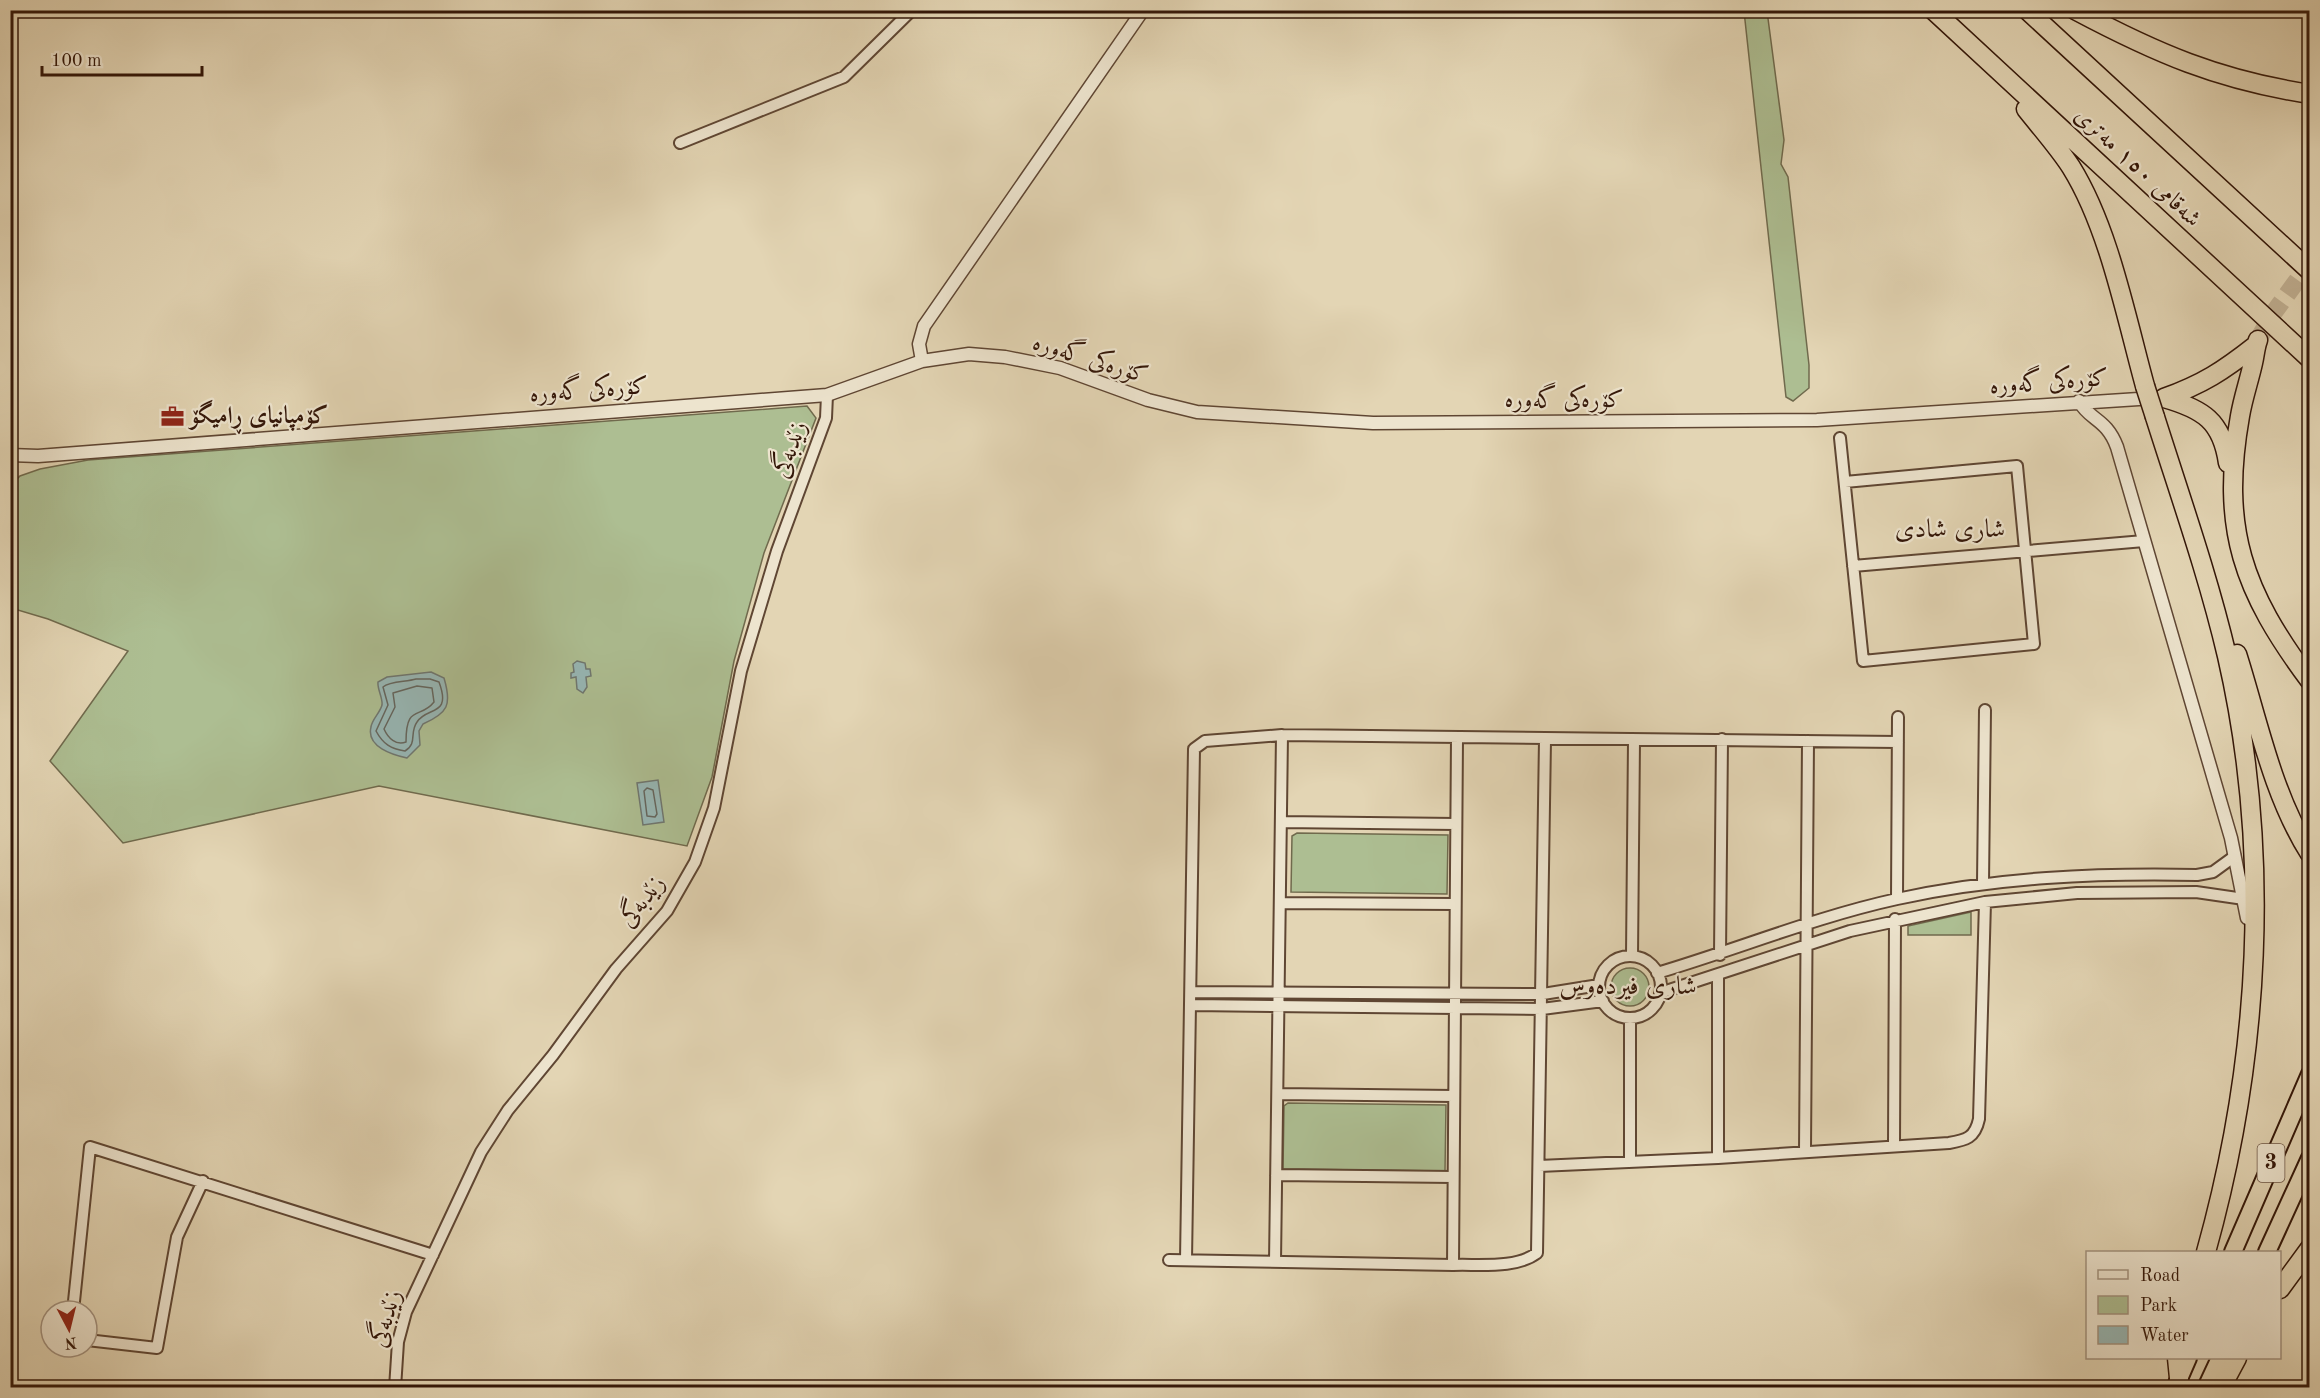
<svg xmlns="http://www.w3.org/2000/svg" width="2320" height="1398" viewBox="0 0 2320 1398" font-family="'Old Standard TT',Amiri,serif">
<rect width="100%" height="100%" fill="#e3d5b4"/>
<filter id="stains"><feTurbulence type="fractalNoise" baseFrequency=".00333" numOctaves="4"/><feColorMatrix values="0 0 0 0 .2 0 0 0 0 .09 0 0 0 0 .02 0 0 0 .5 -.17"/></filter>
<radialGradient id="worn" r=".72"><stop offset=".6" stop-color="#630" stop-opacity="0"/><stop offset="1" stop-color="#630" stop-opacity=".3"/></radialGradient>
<path fill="#adbe92" stroke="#706a4d" stroke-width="1.5" d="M1744 11H1767L1784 140 1781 164 1788 177 1809 365V388L1793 401 1786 397Z
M807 406 816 418 764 553 734 661 712 777 687 846 379 786 123 843 50 761 128 651 48 619 11 608 10 486 20 476 40 469 88 460Z
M1297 833 1448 835 1447 894 1291 892 1292 836Z
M1971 912V935H1908V926Z
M1611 987a19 19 0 1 1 38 0a19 19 0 1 1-38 0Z
M1288 1103 1446 1105 1445 1171 1283 1169 1284 1106Z"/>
<path fill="#97b7b5" stroke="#6f7770" stroke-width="1.5" d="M577 661 585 663 586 669H590L591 676 586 677 587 687 583 693 577 689 576 677 571 678V673L574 672 573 664Z
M431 672 444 678C452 705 448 713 423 724L419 731 420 745 407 758C393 755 366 747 371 727 372 719 380 713 382 705 383 698 377 689 378 682L387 677Z
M658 780 664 822 643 825 637 783Z"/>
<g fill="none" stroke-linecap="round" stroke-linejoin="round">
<path stroke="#65665e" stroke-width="1.5" d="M416 679H430L439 682C452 717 427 706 417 722 409 733 418 743 405 751 391 749 383 744 376 731L388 705 383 687C390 681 406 682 416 679Z
M417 686 432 688 434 702C420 720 406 703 406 742 396 746 388 738 384 729L395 707 393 693Z
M647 788 653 790 657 814 655 817 647 816 644 791Z"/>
<path stroke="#c0af92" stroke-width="18" stroke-dasharray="18 9" stroke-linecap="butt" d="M2258 340 2272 315 2310 263"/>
<defs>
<path id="minor" d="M680 143 844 77 912 10
M1840 438 1863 661 2034 644 2017 466 1845 482
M1853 566 2144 541
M1281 822 1456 824
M1983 883 1985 710
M1897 899 1898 717
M1281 903 1455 904
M1720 955 1722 739
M1632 956 1634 741
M1599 987a31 31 0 1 1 62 0a31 31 0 1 1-62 0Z
M1657 973C1738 949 1815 917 1897 899 1996 877 2097 873 2197 875L2213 872 2235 856
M1191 992 1543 994 1599 985
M1660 993 1850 931 1985 902 2077 893 2196 892 2244 899
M1192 1005 1542 1009 1603 1001
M1278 1094 1454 1096
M1894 1146 1895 919
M1805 1151 1808 741
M1718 1158V975
M1630 1162V1018
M1539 1166 1718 1158 1949 1143C1966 1140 1975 1138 1979 1119L1985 902
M1276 1175 1453 1177
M1169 1260 1453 1265C1479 1264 1516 1269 1537 1253L1545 740
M1186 1260 1194 749 1205 741 1282 735 1898 742
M1275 1262 1282 735
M1453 1265 1457 739
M73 1311 90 1147 433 1255
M87 1340 157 1348 177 1237 203 1181
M395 1388 398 1342 406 1312 481 1152 508 1110 553 1055 616 969 667 911 695 862 714 808 741 671 777 551 826 418 827 395"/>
<path id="tertiary" d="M922 361 919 344 924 326 1143 10
M2079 401C2090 421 2106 418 2117 447L2231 838 2247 918
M10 455 38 456 827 395 922 361 969 354 1005 357 1060 368 1148 400 1197 412 1373 423 1817 420 2154 398"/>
<path id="trunk" d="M2233 1252 2310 1074
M2267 1252 2310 1158
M2175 1388 2188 1358
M2206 1388 2220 1358"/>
<path id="motorway" d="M1933 10 2310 359
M2027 10 2310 271
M2075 10C2156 53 2218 80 2310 94
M2026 109C2041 128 2058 147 2071 167 2109 228 2126 317 2145 386
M2258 340C2255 348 2255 355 2253 363 2249 381 2243 398 2240 416 2220 529 2243 591 2310 681
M2164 398C2203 409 2222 421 2228 463
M2164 398C2203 384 2223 371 2256 345
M2155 417C2180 496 2208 575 2227 656 2272 852 2260 1059 2206 1252
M2237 654C2258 720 2272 794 2310 854
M2280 1289 2310 1248
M2177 1358 2179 1378
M2221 1388 2237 1358"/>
</defs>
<use href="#minor" stroke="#5f4633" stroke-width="14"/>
<use href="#tertiary" stroke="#5f4633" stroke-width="15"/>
<use href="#trunk" stroke="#331608" stroke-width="20"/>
<use href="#motorway" stroke="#331608" stroke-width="21"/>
<use href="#minor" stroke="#ede4ce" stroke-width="10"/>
<use href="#tertiary" stroke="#ede4ce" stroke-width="12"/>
<use href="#trunk" stroke="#e3d5b4" stroke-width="16"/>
<use href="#motorway" stroke="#e3d5b4" stroke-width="18"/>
<defs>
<path id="motorway-bridge" d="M2145 386 2155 417"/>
</defs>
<use href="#motorway-bridge" stroke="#331608" stroke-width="21" stroke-linecap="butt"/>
<use href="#motorway-bridge" stroke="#e3d5b4" stroke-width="18"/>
</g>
<defs>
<symbol id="office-bare" viewBox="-9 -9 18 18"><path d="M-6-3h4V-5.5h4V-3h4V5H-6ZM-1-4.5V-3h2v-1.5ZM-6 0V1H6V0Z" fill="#8f2418" stroke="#ede4ce" stroke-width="2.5" paint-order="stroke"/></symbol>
</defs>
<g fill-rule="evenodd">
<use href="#office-bare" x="156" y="400" width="33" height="33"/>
</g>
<g text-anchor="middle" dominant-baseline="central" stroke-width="4.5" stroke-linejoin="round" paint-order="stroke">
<rect fill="#ede4ce" stroke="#6b5443" stroke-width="1.5" x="2257.5" y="1144" width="27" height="38" rx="4.5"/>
<g font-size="22" font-weight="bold" fill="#331608">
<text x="2271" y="1163">3</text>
</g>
<g font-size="24" fill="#331608" stroke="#ede4ce">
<text transform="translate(2137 168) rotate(43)">شەقامی ١٥٠ مەتری</text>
<text transform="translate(1090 360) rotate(17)">کۆرەکی گەورە</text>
<text transform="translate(2049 383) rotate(-4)">کۆرەکی گەورە</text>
<text transform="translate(589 391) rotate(-4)">کۆرەکی گەورە</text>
<text x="1564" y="401">کۆرەکی گەورە</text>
<text transform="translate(791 450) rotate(-70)">زێدبەگی</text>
<text transform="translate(643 902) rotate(-52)">زێدبەگی</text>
<text transform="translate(387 1319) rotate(-74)">زێدبەگی</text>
</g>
<g font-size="24" font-weight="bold" fill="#331608" stroke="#ede4ce" text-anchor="start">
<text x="190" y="417">کۆمپانیای ڕامیگۆ</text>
</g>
<g font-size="26" fill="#331608" stroke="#ede4ce">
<text x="1950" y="530">شاری شادی</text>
<text x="1628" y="987">شاری فیردەوس</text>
</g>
</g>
<rect width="2320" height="1398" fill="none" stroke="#e3d5b4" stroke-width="36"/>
<rect x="12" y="12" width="2296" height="1374" fill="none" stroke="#331608" stroke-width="3"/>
<rect x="18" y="18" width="2284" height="1362" fill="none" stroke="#331608" stroke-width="1.5"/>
<rect x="2086" y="1251" width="195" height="108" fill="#ede4ce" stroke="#a3927f" stroke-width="1.5"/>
<rect x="2098" y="1270" width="30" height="9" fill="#ede4ce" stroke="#a3927f" stroke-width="1.5"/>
<text x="2140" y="1281" font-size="18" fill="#331608">Road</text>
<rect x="2098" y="1296" width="30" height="18" fill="#adbe92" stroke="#a3927f" stroke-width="1.5"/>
<text x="2140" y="1311" font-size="18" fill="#331608">Park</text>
<rect x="2098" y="1326" width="30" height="18" fill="#97b7b5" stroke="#a3927f" stroke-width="1.5"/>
<text x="2140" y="1341" font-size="18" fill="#331608">Water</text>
<g transform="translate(69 1329) rotate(173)"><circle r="28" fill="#ede4ce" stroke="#a3927f" stroke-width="1.5"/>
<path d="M0-4.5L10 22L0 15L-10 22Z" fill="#8f2418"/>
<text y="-9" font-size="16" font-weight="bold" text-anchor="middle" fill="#331608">N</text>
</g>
<path d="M42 66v9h160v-9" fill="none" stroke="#331608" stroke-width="3"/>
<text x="51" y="66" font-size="18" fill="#331608" stroke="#ede4ce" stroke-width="4.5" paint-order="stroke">100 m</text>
<rect width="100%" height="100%" filter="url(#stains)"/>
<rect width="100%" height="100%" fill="url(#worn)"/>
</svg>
